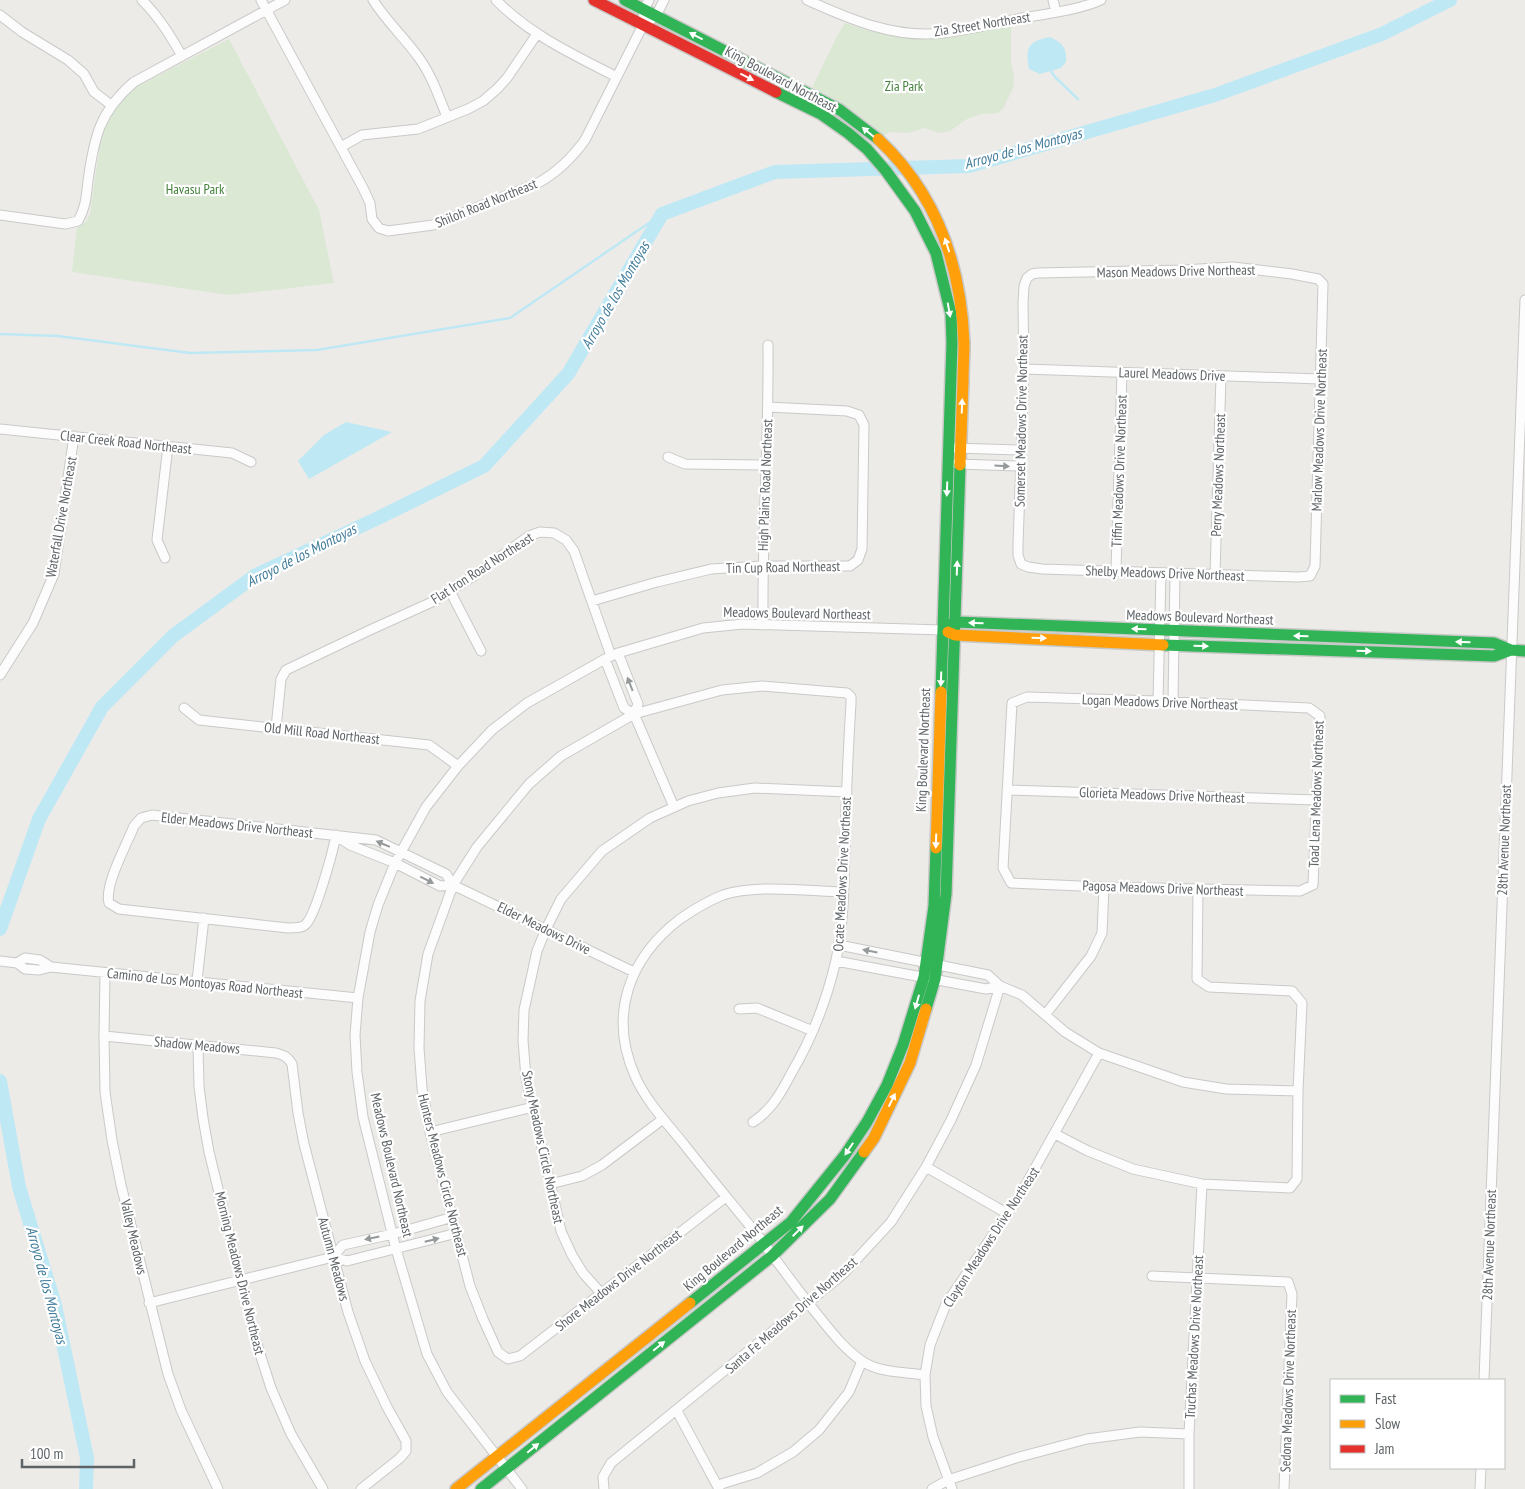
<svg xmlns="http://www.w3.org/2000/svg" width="1525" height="1489" viewBox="0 0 1525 1489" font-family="'PT Sans Narrow',sans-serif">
<rect width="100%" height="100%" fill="#edebe8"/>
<path fill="#dae8d4" d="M845 23C908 45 948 39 1011 25V62L1014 77 1013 88 1003 109 997 113 981 114 967 119 950 131 939 133 925 128 908 133 891 132 883 135C861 115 839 100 812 88L837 36Z
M229 39 319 210 334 283 229 295 72 272 77 228 86 222 90 214 100 145 105 127 112 112 134 88Z"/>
<path fill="#bfe8f5" d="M1050 37C1063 43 1067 48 1066 62L1061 68 1040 74 1029 69C1025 48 1028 41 1050 37Z
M346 422 392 432 309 479 298 461 324 435Z"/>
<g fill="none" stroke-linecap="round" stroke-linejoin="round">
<path stroke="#bfe8f5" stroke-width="2.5" d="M1051 71 1055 77 1078 99
M0 334 58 336 190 353 317 350 510 318 662 214"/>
<path stroke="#bfe8f5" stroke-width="14" d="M0 929 39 819 102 707 173 636 256 575 374 520 484 466 568 374 662 214 775 172 969 166 1215 95 1382 34 1450 0
M0 1081 19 1187 55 1305 87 1458 86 1489"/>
<defs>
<path id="street" d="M142 0C159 17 170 35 182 56
M261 0 363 188 370 203 372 219 379 228 388 231 433 225 538 183C558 172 572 158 585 140L643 25
M373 0C386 21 405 38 419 58 432 76 439 97 447 117
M496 0C530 35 574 55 617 77
M649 0 644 10 643 25 656 16 664 0
M807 0C849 19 895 39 943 33 969 30 996 23 1022 18 1046 14 1079 10 1101 0
M1053 0 1056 12
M0 15 22 32 68 60 84 74 94 92 111 105
M341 147 362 135 418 129 468 109 483 101 497 89 507 78 537 34
M0 215 65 224 78 221C86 207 86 197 88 181 94 138 99 112 134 82L285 0
M1233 267 1292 274 1318 279 1323 284 1315 566 1310 576 1298 577 1042 569 1028 567 1021 564 1018 555V545L1024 369 1023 303 1024 286 1027 278 1032 274 1038 273 1182 270Z
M1024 369 1320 379
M0 429 232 453 251 462
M954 448 1021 450
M668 457 685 464 766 465
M956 464 1021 466
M165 558 157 540 168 446
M1116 570 1122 372
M1215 575 1221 376
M450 591 481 651
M592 601 657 582 711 569 762 566H850L858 560 862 549 864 425 859 415 847 411 768 407
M763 625C762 532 769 439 768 345
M618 653 638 704 634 714
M605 659 624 708 634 714 674 807
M0 675 33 623 54 574 74 436
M1027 697 1158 701 1309 708 1320 716 1313 885 1300 891 1104 887 1011 883 1003 868 1012 703Z
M1158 701 1161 573
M1173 702 1175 573
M184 708 199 720 429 745 458 766
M276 728 281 679 286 670 370 630 432 602 475 575 529 536 540 532 554 533 566 540 574 551 611 656
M1007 790 1317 800
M336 835C333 851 316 914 306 924 302 929 293 927 288 928L119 909 109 903C104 885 127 844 134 826L141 818 152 815 376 840 446 874 453 885
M338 837 350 845 395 863 440 886 453 885 634 972
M843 892C809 891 756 884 723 895 708 901 693 910 680 919 629 958 608 1015 635 1076 646 1101 666 1122 683 1143 708 1175 734 1206 759 1237 778 1263 797 1289 817 1314 830 1330 844 1349 862 1361 879 1373 905 1372 925 1375
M839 945 988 975 1000 986 1022 995 1065 1032 1099 1053 1183 1082 1226 1089 1298 1091
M0 961 17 963 25 969 39 970 51 967 358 998
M836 961 986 989 1000 986
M17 963 25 958 40 960 51 967
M105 973 104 1036 105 1092 112 1140 121 1185 168 1374 181 1410 218 1489
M197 981 204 918
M739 1009 757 1008 813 1031
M1045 1015 1091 956 1102 933 1104 887
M104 1036 276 1053C284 1055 288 1057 292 1064L298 1113 304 1144 348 1312 365 1361 387 1407 406 1441V1451L400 1458 361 1489
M198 1046 199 1087 203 1118 209 1152 254 1335 271 1388 291 1434 323 1489
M430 1132 533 1107
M1055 1134 1088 1151 1133 1169 1202 1184 1290 1188 1297 1179 1298 1091 1302 1003 1292 991 1209 987 1197 979 1198 889
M926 1167 1008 1214
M550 1184 582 1176 602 1165 663 1119
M726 1197 520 1356 508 1359 498 1352 483 1319 470 1286 430 1132 422 1088 419 1048 420 1001 428 954 453 885 477 847 529 784 561 756 634 714 722 690 762 686 847 693 851 697V703C848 751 846 799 845 847 844 884 844 923 836 960 827 999 812 1038 792 1072 782 1091 772 1110 753 1122
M333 1257 343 1245 393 1234 453 1217
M1152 1276 1288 1282 1292 1294 1284 1489
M601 1293 583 1273 572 1255 561 1231 526 1078 523 1040 524 1010 537 951 546 929 561 899 602 851 650 818 688 801 718 793 755 788 847 792
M149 1303 333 1257 347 1261 457 1233
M1484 1380 1525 300
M677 1411 719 1489
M718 1485 757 1473 793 1452 819 1430 849 1392 862 1361
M522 1489 447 1392 427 1354 396 1249 363 1117 357 1072 355 1035 358 998 370 932 378 905 395 863 426 807 458 766 492 730 527 703 605 659 618 653 703 628 743 624 942 630
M604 1489 603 1477 611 1463 843 1274 891 1222 926 1167 951 1120 976 1065 1000 986
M932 1489 948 1480 1016 1458 1087 1439 1140 1432 1189 1434
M952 1489 933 1437 926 1406 925 1375 930 1345 946 1304 1020 1195 1099 1053
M1189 1489V1434L1202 1184
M1480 1489 1481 1468"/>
<path id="fast" d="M625 0 840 110 878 139
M776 92 821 114 848 133 867 149 886 171 915 211 936 253 951 314 952 343 941 692
M950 625 956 622 1494 643 1511 650
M1163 645 1494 656 1511 650 1525 651
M926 1009 935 979 946 894 960 465
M690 1303 791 1222 845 1155 867 1122 887 1085 903 1045 924 977 934 906 936 848
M481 1489 772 1256 830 1199 864 1152"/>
<path id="slow" d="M878 139C936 193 961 265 964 343 964 356 963 369 963 381 962 409 961 437 960 465
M948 632 955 635 1163 645
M936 848 941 692
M864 1152 874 1138 910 1063 926 1009
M456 1489 690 1303"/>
<path id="jam" d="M594 0 776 92"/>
</defs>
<use href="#street" stroke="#c9c9c8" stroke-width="11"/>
<use href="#fast" stroke="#c7c8c7" stroke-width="14"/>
<use href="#slow" stroke="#c7c8c7" stroke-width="14"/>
<use href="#jam" stroke="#c7c8c7" stroke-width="14"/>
<use href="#street" stroke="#fcfcfc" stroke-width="9"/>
<use href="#fast" stroke="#30b455" stroke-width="11"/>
<use href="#slow" stroke="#ff9f0a" stroke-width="11"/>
<use href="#jam" stroke="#e5322d" stroke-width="11"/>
</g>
<defs><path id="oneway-solid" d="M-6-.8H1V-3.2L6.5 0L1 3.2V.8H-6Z" transform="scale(1.25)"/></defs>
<g fill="#fff">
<use href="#oneway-solid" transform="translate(696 36) rotate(-153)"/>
<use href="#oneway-solid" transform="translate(747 77) rotate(27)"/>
<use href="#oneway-solid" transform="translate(868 132) rotate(-140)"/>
<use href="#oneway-solid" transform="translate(947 245) rotate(-108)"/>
<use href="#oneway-solid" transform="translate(949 310) rotate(80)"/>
<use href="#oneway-solid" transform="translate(962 406) rotate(-88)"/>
<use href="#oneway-solid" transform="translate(947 489) rotate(92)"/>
<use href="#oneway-solid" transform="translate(957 568) rotate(-88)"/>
<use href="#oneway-solid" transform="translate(976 623) rotate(-178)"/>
<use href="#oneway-solid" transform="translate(1139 629) rotate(-178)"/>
<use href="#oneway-solid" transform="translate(1301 636) rotate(-178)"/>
<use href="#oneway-solid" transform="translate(1039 638) rotate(2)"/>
<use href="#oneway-solid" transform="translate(1463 642) rotate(-178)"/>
<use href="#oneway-solid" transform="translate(1201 646) rotate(2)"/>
<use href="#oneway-solid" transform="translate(1364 651) rotate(2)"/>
<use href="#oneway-solid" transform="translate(941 679) rotate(92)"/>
<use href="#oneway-solid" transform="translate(936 841) rotate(92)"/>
<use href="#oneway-solid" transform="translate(917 1002) rotate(106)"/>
<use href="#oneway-solid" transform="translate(892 1100) rotate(-64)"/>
<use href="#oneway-solid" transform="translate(849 1149) rotate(124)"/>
<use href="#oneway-solid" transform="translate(798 1231) rotate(-45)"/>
<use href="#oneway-solid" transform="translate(659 1346) rotate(-39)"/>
<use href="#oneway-solid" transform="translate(533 1448) rotate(-39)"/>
</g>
<g fill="#95999a">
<use href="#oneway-solid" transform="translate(1002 466) rotate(3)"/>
<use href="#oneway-solid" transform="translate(630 684) rotate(-111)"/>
<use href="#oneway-solid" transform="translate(383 844) rotate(-157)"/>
<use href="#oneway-solid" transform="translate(427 880) rotate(27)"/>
<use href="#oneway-solid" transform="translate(870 951) rotate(-169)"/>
<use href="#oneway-solid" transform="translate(372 1238) rotate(168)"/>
<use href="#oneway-solid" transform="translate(432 1240) rotate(-14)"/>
</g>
<g text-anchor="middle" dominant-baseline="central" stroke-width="4.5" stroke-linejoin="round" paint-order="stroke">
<g font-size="14" fill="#5e6366" stroke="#fff">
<text transform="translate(982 24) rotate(-9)">Zia Street Northeast</text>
<text transform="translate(781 79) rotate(28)">King Boulevard Northeast</text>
<text transform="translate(486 203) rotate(-22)">Shiloh Road Northeast</text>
<text transform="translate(1176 271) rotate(-1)">Mason Meadows Drive Northeast</text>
<text transform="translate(1172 374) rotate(2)">Laurel Meadows Drive</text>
<text transform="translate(1021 421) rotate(-89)">Somerset Meadows Drive Northeast</text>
<text transform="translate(1319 430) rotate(-88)">Marlow Meadows Drive Northeast</text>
<text transform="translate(126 442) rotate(6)">Clear Creek Road Northeast</text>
<text transform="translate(1119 471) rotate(-88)">Tiffin Meadows Drive Northeast</text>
<text transform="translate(1218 475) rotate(-88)">Perry Meadows Northeast</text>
<text transform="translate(765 485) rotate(-88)">High Plains Road Northeast</text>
<text transform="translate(61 517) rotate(-80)">Waterfall Drive Northeast</text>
<text transform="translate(783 567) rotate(-1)">Tin Cup Road Northeast</text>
<text transform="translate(482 568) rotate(-33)">Flat Iron Road Northeast</text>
<text transform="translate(1165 573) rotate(2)">Shelby Meadows Drive Northeast</text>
<text transform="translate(797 613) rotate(1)">Meadows Boulevard Northeast</text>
<text transform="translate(1200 617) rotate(2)">Meadows Boulevard Northeast</text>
<text transform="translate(1160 702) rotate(2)">Logan Meadows Drive Northeast</text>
<text transform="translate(322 733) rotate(6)">Old Mill Road Northeast</text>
<text transform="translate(923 750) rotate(-88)">King Boulevard Northeast</text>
<text transform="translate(1316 794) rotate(-88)">Toad Lena Meadows Northeast</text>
<text transform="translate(1162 795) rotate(2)">Glorieta Meadows Drive Northeast</text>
<text transform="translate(237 825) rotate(6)">Elder Meadows Drive Northeast</text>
<text transform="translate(1504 840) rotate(-88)">28th Avenue Northeast</text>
<text transform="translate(842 874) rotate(-87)">Ocate Meadows Drive Northeast</text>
<text transform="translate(1163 888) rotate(2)">Pagosa Meadows Drive Northeast</text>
<text transform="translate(544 928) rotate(26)">Elder Meadows Drive</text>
<text transform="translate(205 983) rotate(6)">Camino de Los Montoyas Road Northeast</text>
<text transform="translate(197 1045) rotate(5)">Shadow Meadows</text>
<text transform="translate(543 1147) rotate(78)">Stony Meadows Circle Northeast</text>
<text transform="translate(392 1165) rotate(77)">Meadows Boulevard Northeast</text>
<text transform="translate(443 1175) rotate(76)">Hunters Meadows Circle Northeast</text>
<text transform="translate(134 1237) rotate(77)">Valley Meadows</text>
<text transform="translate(991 1237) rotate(-57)">Clayton Meadows Drive Northeast</text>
<text transform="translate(1489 1245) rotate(-88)">28th Avenue Northeast</text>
<text transform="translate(733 1248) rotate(-40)">King Boulevard Northeast</text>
<text transform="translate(334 1259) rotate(75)">Autumn Meadows</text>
<text transform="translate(240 1273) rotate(76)">Morning Meadows Drive Northeast</text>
<text transform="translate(618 1280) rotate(-38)">Shore Meadows Drive Northeast</text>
<text transform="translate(791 1315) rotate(-41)">Santa Fe Meadows Drive Northeast</text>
<text transform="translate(1194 1337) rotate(-87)">Truchas Meadows Drive Northeast</text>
<text transform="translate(1288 1391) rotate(-88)">Sedona Meadows Drive Northeast</text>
</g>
<g font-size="14" fill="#43813a" stroke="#fff">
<text x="904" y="86">Zia Park</text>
<text x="195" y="189">Havasu Park</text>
</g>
<g font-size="15" font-style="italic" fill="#427d9b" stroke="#fff">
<text transform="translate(1023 148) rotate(-15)">Arroyo de los Montoyas</text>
<text transform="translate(615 295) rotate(-60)">Arroyo de los Montoyas</text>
<text transform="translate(301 555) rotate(-27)">Arroyo de los Montoyas</text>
<text transform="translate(47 1285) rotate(75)">Arroyo de los Montoyas</text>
</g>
</g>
<rect x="1330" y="1379" width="175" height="90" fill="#ffffff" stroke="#bfc1c2"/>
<rect x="1340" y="1395" width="25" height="8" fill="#30b455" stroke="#bfc1c2"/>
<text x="1375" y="1404" font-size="15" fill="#5e6366">Fast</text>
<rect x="1340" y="1420" width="25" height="8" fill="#ff9f0a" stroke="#bfc1c2"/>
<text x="1375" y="1429" font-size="15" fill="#5e6366">Slow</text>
<rect x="1340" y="1445" width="25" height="8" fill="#e5322d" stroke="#bfc1c2"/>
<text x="1375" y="1454" font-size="15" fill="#5e6366">Jam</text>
<path d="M22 1459v8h112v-8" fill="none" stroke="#5e6366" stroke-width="2.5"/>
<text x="30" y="1459" font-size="15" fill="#5e6366" stroke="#ffffff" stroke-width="4" paint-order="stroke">100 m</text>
</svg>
